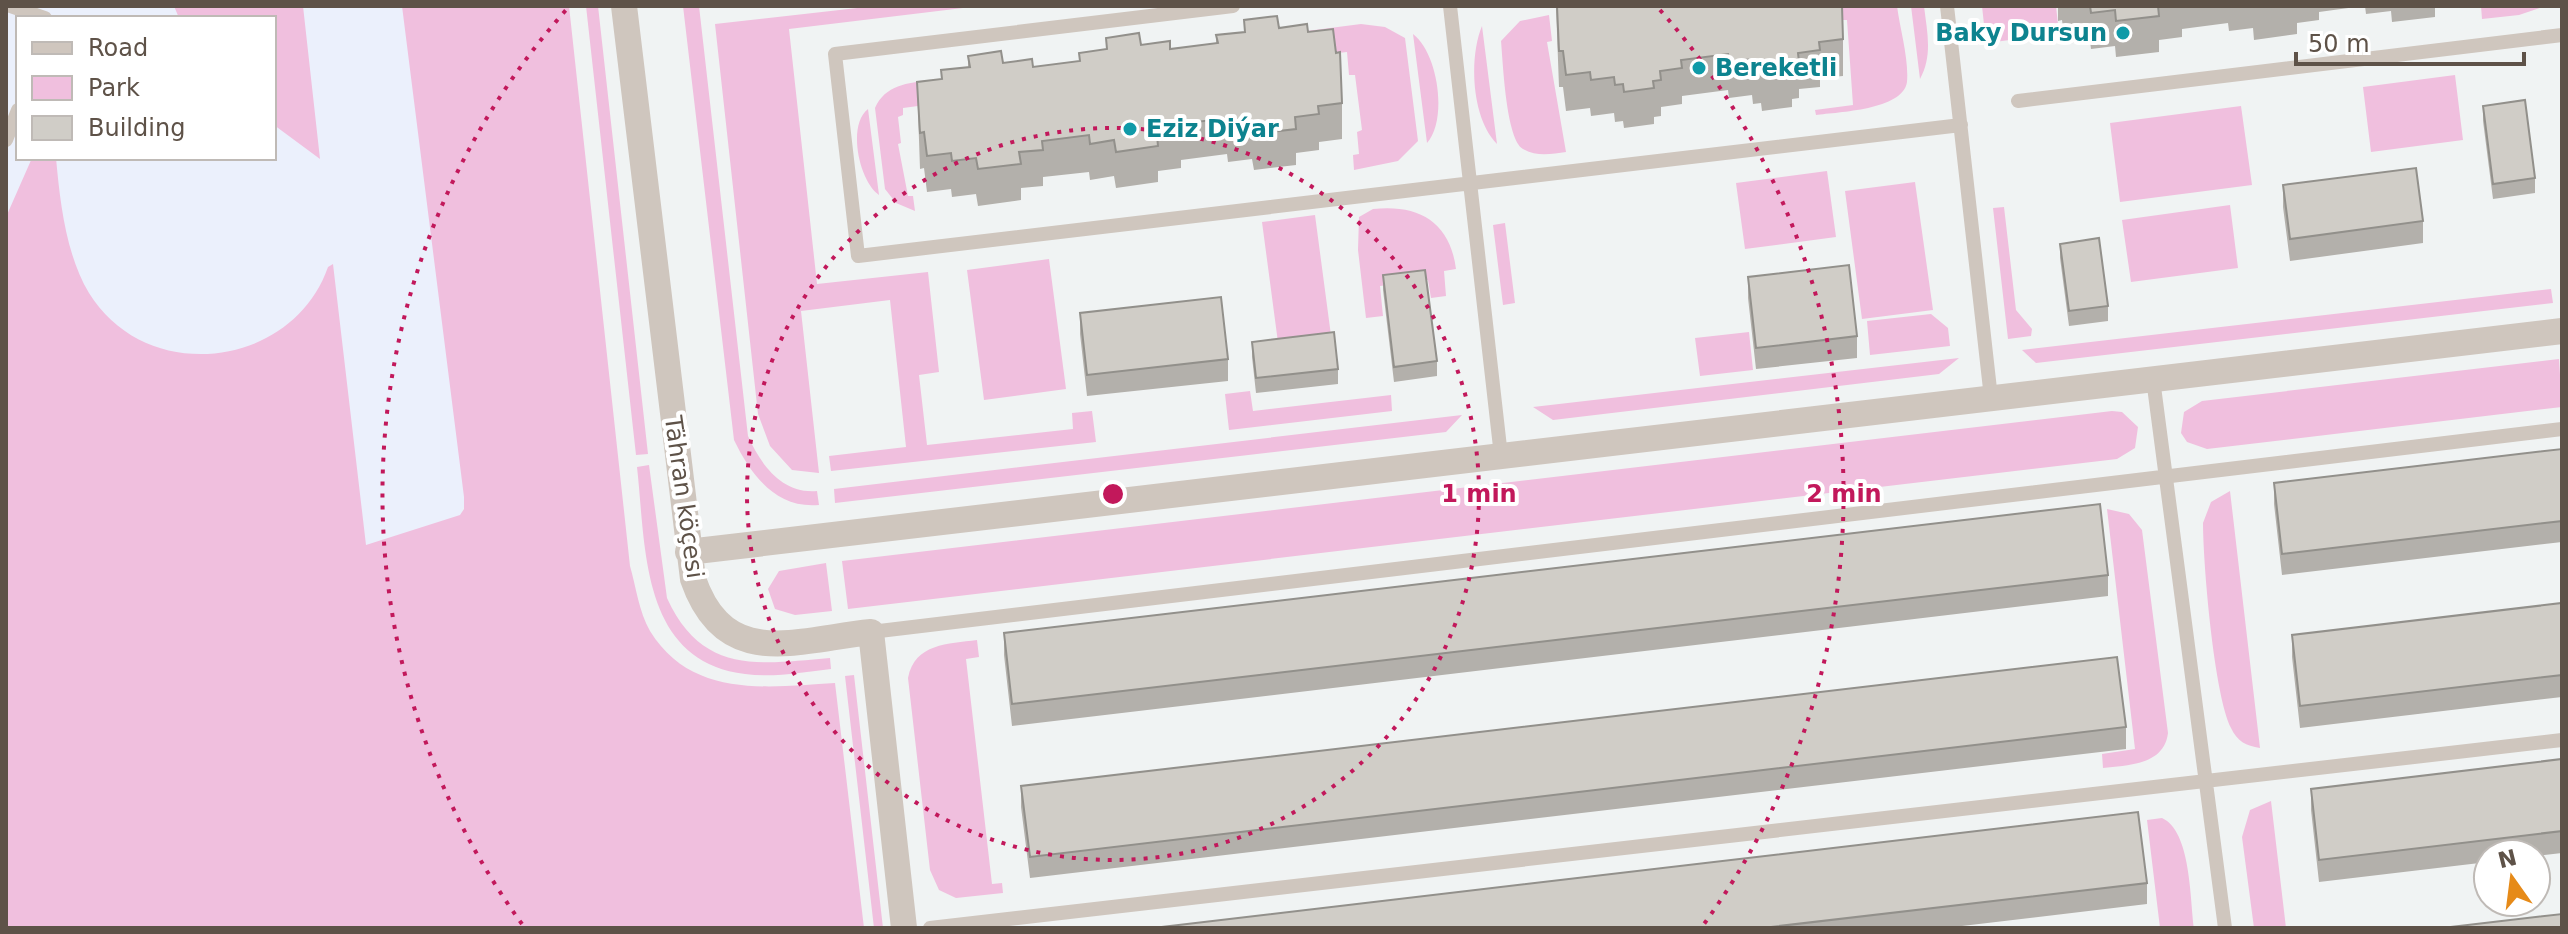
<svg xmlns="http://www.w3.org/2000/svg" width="2568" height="934" viewBox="0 0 2568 934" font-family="'DejaVu Sans',sans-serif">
<rect width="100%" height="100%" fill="#f0f3f3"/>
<path fill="#ebf0fc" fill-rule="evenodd" d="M6 6H415L475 480 366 748 6 814ZM18 18H274V158H18Z"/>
<path fill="#f0bfde" d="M174 6H303L320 159 274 125V18H179Z
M402 6H569L630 566C636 587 639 612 650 631 692 699 768 687 835 683L864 928H6V217L32 158H56C60 202 66 255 89 293 147 387 293 368 328 267L333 264 366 545 460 515 464 509V497Z
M586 6H598L648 454 636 455Z
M683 6H699L748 436C761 465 782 494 817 491L819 505C776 509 751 475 734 440Z
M875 6 963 8 789 29 817 284 928 272 939 372 919 375 927 445 1073 429 1072 413 1092 411 1096 442 831 471 829 456 906 447 890 300 801 311 819 473 792 470 770 446 758 414 715 24Z
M1841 6H1897C1900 29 1909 59 1907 82 1903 110 1838 112 1816 115L1815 110 1853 105 1847 20H1842Z
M1911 6H1924C1927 32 1933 55 1920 79Z
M1982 6H2056L2059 34 1986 43Z
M2481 6H2546L2519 15 2482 19Z
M1549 15 1552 41 1547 42 1566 152C1552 154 1536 157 1523 149 1506 139 1503 63 1501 41L1520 21Z
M1361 24 1385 27 1405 38 1418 141 1398 161 1354 170 1353 155 1359 154 1357 132 1362 130 1355 75H1349L1347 52 1302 57 1299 32Z
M1482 26 1497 144C1471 118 1469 57 1482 26Z
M1413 34C1438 53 1448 119 1427 143Z
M2455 75 2463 140 2371 152 2363 87Z
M930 80 933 104 903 108V115L898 117 901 143 898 144 908 196H913L915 211 896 203 885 189 875 108C885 85 908 83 930 80Z
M2241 106 2252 185 2120 202 2110 123Z
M868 109 879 195C859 181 847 125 868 109Z
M1827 171 1836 237 1745 249 1736 183Z
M1915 182 1933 310 1862 319 1845 191Z
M2230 205 2238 268 2131 282 2122 220Z
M2004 207 2016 310 2032 329 2031 336 2008 339 1993 208Z
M1373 209C1419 204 1450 222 1456 269L1444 271 1446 296 1431 298 1428 280 1380 286 1383 316 1366 318 1358 250 1359 217Z
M1315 215 1332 343 1279 350 1262 222Z
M1505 223 1515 303 1503 305 1493 225Z
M1049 259 1066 389 984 400 967 270Z
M2551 289 2553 303 2036 363 2022 350Z
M1931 314 1948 328 1950 346 1870 355 1867 321Z
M1749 332 1753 370 1700 376 1695 338Z
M1959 358 1939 374 1553 420 1533 407Z
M2559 359 2562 407 2207 449 2187 442 2181 433 2184 412 2202 401Z
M1250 391 1253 411 1391 395 1392 411 1229 430 1225 394Z
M2112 411 2122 412 2138 427 2135 448 2117 459 848 609 842 561Z
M1462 415 1446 432 835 503 834 489Z
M649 465 667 598C702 675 759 664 830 658L831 669C804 672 773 678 745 674 640 661 646 547 637 467Z
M2230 491 2260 748C2246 746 2237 741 2231 728 2214 694 2203 563 2203 523L2211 502Z
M2107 509 2129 514 2142 530 2168 733C2164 765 2129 765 2103 768L2102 754 2135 749Z
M826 563 832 611 795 615 775 609 768 589 779 571Z
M977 640 979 657 966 659 992 884 1002 883 1003 893 956 898 939 890 930 870 908 678C915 643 948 644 977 640Z
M854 675 883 928H874L845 676Z
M2271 801 2286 928H2254L2242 837 2250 810Z
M2162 818C2191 831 2190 899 2194 928H2160L2147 820Z"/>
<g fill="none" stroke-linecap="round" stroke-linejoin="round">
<path stroke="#cfc6be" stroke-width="14" d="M10 6 45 18
M1233 6 835 54 858 256 1961 125
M1450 6 1501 456
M1947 6 1991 398
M2018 101 2562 35
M6 140 18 110
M2153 379 2225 928
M871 632 2562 429
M930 928 2562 740"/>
<path stroke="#cfc6be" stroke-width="26" d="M624 6 693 579C725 671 795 640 871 632L904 928
M688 552 2562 331"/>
</g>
<path fill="#b3b0ab" d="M1556 6 1843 39V76L1820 78V87L1799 89V98L1792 99V107L1762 111 1761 103 1753 104 1752 95 1729 98 1728 90 1682 96V104L1661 107V116L1654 117V124L1624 128 1623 121 1615 122 1614 113 1591 116 1590 108 1566 111 1563 87H1559Z
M2058 6H2363L2319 12V20L2297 23V34L2254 40 2253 28 2229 31 2228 23 2182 29V37L2159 40V52L2116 57 2115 46 2091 49 2090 41 2065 44 2062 20 2058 21Z
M2365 6H2435V17L2392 22 2391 11 2366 14Z
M1244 20 1308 32 1342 103V139L1319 142V150L1296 153V165L1254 170 1252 159 1228 162 1227 154 1181 160V168L1158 171V182L1116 188 1114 176 1090 180 1089 172 1043 177V186L1021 188V200L978 206 976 194 952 197 951 189 927 192 924 168 920 169 917 82 941 79V70L968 67V56L1033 67 1079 61V53L1106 50V38L1170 49 1216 43V35L1244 32Z
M2483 106 2535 178V193L2493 199 2483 121Z
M2283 185 2423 221V243L2290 261 2283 207Z
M2060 244 2108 306V321L2069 326 2060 258Z
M1383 275 1437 361V376L1394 382 1383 290Z
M1748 277 1857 336V358L1756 369 1748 298Z
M1080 313 1228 359V381L1087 396 1080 334Z
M1252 342 1338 369V384L1256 393 1252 357Z
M2562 449V542L2282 575 2274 504V483Z
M2108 575V596L1012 726 1004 655V633Z
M2562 603V697L2300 728 2292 657V635Z
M2126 727V749L1030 878 1021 807V786Z
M2562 759V853L2536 856V854H2488V862L2319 882 2311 810V789Z
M2147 883V904L1945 928H1153Z"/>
<path fill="#d0cdc7" stroke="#92908b" stroke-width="2" d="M1557 6H1842L1843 39 1819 42 1820 50 1798 53 1799 62 1790 63 1792 71 1762 74 1761 67 1753 68 1752 59 1729 62 1728 54 1681 60 1682 68 1660 71 1661 80 1653 81 1654 88 1624 92 1623 84 1615 85 1614 77 1591 80 1590 72 1566 75 1563 51H1559Z
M2090 6H2158L2159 16 2116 21 2115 10 2091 13Z
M1277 16 1279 28 1307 24 1308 32 1333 29 1336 53 1340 52 1342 103 1318 106 1319 114 1295 117 1296 129 1254 134 1252 123 1228 126 1227 118 1180 124 1181 132 1157 135 1158 146 1116 152 1114 140 1090 144 1089 135 1042 141 1043 150 1019 152 1021 164 978 169 976 158 952 161 951 153 927 156 924 132 920 133 917 82 942 79 941 70 970 67 968 56 1001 51 1003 63 1032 59 1033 67 1080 61 1079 53 1107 49 1106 38 1139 33 1141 45 1170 41V49L1218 43 1216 35 1245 32 1244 20Z
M2525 100 2535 178 2493 184 2483 106Z
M2416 168 2423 221 2290 239 2283 185Z
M2099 238 2108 306 2069 311 2060 244Z
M1849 265 1857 336 1756 348 1748 277Z
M1425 270 1437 361 1394 367 1383 275Z
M1221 297 1228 359 1087 375 1080 313Z
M1334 332 1338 369 1256 378 1252 342Z
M2562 449V521L2282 554 2274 483Z
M2100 504 2108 575 1012 704 1004 633Z
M2562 603V675L2300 706 2292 635Z
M2117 657 2126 727 1030 857 1021 786Z
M2562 759V831L2319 860 2311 789Z
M2138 812 2147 883 1762 928H1153Z
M2562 914V928H2442Z"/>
<g fill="none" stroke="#c2185b" stroke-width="4" stroke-dasharray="4 8">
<circle cx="1113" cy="494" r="366"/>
<path d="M522 924A731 731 0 0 1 566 10M1660 10A731 731 0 0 1 1704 924"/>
</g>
<g fill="#0f9aa8" stroke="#fff" stroke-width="3">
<circle cx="2123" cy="33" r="8"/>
<circle cx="1699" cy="68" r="8"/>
<circle cx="1130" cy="129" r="8"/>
</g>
<g text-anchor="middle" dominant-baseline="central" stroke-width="8" stroke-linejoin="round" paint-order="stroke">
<g font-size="24" font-weight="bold" fill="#0d838f" stroke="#fff" text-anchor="start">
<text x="2107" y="33" text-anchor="end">Baky Dursun</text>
<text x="1715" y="68">Bereketli</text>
<text x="1146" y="129">Eziz Diýar</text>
</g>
<g font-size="24" fill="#5e5248" stroke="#fff">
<text transform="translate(684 497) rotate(82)">Tähran köçesi</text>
</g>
</g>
<circle cx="1113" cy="494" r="12" fill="#c2185b" stroke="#fff" stroke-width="4"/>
<g font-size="24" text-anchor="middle" font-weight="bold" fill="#c2185b" stroke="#fff" stroke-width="8" stroke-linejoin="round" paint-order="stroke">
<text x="1479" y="502">1 min</text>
<text x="1844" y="502">2 min</text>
</g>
<rect width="2568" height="934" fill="none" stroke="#5e5248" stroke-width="16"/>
<rect x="16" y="16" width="260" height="144" fill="#ffffff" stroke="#bfbab6" stroke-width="2"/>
<rect x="32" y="42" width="40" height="12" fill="#cfc6be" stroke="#bfbab6" stroke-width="2"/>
<text x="88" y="56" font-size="24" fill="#5e5248">Road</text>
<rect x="32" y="76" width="40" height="24" fill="#f0bfde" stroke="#bfbab6" stroke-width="2"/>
<text x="88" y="96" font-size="24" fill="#5e5248">Park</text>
<rect x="32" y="116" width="40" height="24" fill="#d0cdc7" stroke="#bfbab6" stroke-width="2"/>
<text x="88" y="136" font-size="24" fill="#5e5248">Building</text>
<g transform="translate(2512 878) rotate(346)"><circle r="38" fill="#ffffff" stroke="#bfbab6" stroke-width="2"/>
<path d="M0-6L14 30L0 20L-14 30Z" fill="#e68a18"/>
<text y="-12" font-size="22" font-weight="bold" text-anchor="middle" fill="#5e5248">N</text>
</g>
<path d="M2296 52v12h228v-12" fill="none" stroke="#5e5248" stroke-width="4"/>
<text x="2308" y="52" font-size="24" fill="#5e5248" stroke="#ffffff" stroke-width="6" paint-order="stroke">50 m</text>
</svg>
